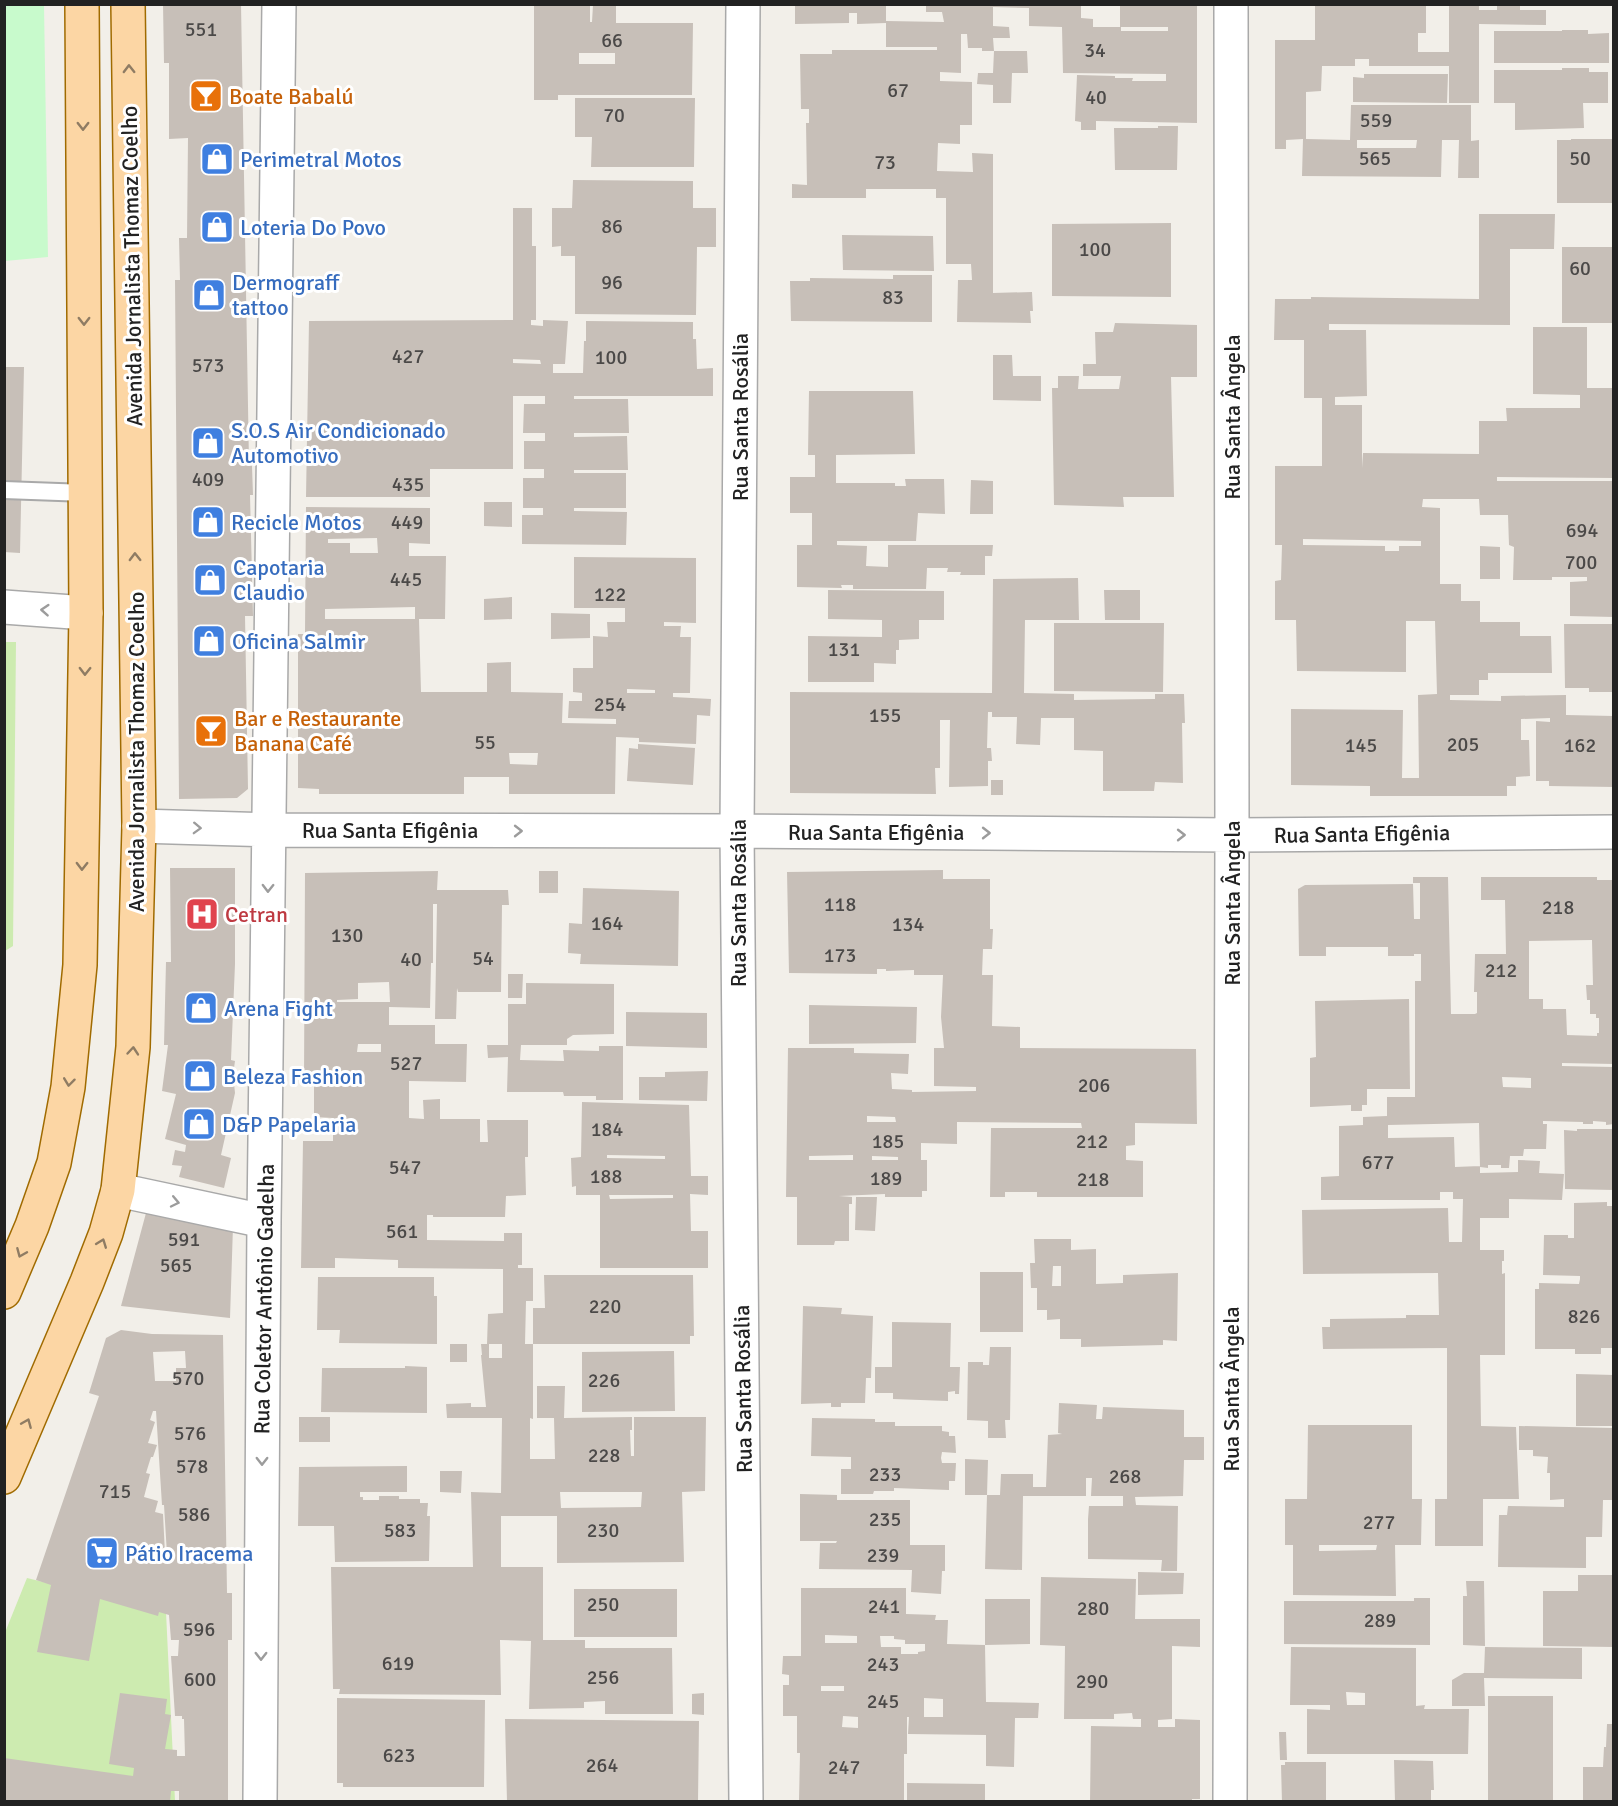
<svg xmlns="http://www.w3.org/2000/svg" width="1618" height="1806" viewBox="0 0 1618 1806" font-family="Signika,sans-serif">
<rect width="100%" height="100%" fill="#f2efe9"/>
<path fill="#cdebb0" d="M5 642H16L13 946 5 951Z
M27 1578 166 1612 175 1801H5L4 1635Z"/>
<path fill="#c8facc" d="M4 5H44L48 257 5 261Z"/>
<path fill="#c7bfb8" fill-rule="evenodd" d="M163 4H241L249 463 252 466 253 495H250L253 616H245L248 789 237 798 179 799 175 280H180L179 238H187L188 138 169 139V63H164Z
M534 4H590V22H592L593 5H616V23H693L692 95H558V100H534ZM579 53H615V64H579Z
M795 4H886V23V21L944 22 942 12H926V4H1081V18L1093 19V27H1121V31H1168V27H1120V4H1197V123L1096 121V130H1081V122L1075 121 1077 75 1115 76V78H1133L1132 81H1166V74L1063 73 1062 27 1029 26V8L993 7V26L1009 27 1010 38H993L994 51H982V48H968L967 34H961V73L940 72V81L972 82V125H960V144L938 143 937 171 973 172 972 153 993 154V293L1032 292 1033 311H1030L1031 323 957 322 958 280H972L971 264H946V198H936V189H866V198H792V184L807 185 806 123H809V109H801L800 54H832V50H937V47H886V23L857 24V13H849V23L795 24Z
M1315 4H1426V33H1418V52H1449V4H1479V10H1497V5H1520V10H1546V25L1479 24V103H1449V66H1369V59H1355V66H1322L1321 91 1306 92V139L1350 140 1351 105H1471V141L1479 140V178H1458L1459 140H1442L1441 177 1302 176 1303 139 1286 140V149H1275V40H1315ZM1357 140H1417L1416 148H1357Z
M1562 30H1588V34L1609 33V63H1494V31H1562Z
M994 51H1027L1028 73H1012L1011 103H993V85L977 84 978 73H993Z
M1562 68H1589V72H1608V103H1583L1584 128 1515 130V103H1494V70H1562Z
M1364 74H1448L1447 103 1353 102V77L1364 78Z
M575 98H695L694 167H591L592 137H575Z
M1158 126H1178L1177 170H1115L1114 128H1158Z
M1571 139H1614V203H1557V140H1571Z
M573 180 693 181V208H716V247H697L696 315 575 314V256H561V246L552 247V208H572Z
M513 208H532V246H536V320H531V325L543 326V320L568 321 565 364H553V373H583L584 341H586V321L693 322V339H696L697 369 713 368V396H574V399H628L629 433H574V437L627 436 628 470H574V473H626V508H574V511L627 512 626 545 522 544V515H543V508H523V478H544V469H524V441H545V433H523L524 404H545V396H513V469H430V497H306L309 321 513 320ZM513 359 540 360 541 364 513 363Z
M1479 214H1555L1554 249H1510V325L1329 324V330H1366L1367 396 1335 397V405H1362V468L1363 453 1479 454V421H1507L1506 408H1580V395L1533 394V327H1587V388H1614V478L1497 477V481H1614V617L1570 616V582L1587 581V577H1552V580H1513L1514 547 1509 545 1508 515H1480L1479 499H1423L1422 507 1440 508V584H1461V601H1480V622H1520V636H1551L1552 673H1488V680H1479V695H1450V700L1501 701V696L1566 695V715L1614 716V787L1549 786V781H1536V721L1550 722V718L1521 719V740H1529L1530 776 1516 777V786H1507V796H1370V786L1291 785V709L1403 710 1402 778H1419L1418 695 1437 694 1435 621H1406V672L1297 671 1296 620H1275V581L1281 580 1282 545H1275V466H1322V398H1304V340H1274L1275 299H1311V297L1479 299ZM1303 539 1421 541V546H1399V551H1385V546L1303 545Z
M1171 223V297L1052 296V224Z
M842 235 933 236 934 271 843 270Z
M1562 247H1614V323H1562Z
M893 275H932V322L791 321 790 281H810V278L893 279Z
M1115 323 1197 325V377H1171L1174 497H1123L1124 507 1054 505 1052 388H1058V376H1079L1078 389H1119L1121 376H1083V364H1096L1095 332H1113Z
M993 355H1012L1013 376H1041V401L993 400Z
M4 367H24L20 553 4 552Z
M809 391H913L915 454 836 455V483H895V486H906L905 479H944L945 514 918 513 916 541H837V545L867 546 866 566 888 567V545H993L992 556H985V575H960L961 572H947L948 568H927L926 589H853V585H841L842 588 797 587V545H812V513H790V477H815V455H808Z
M971 480 993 481V514H970Z
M484 502H512V527L484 526Z
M306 507 430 508V544L409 543V556H446L445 619H419L421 692H487V663L511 662V692L563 693 562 723 616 724V719L568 718 569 701H582V693L573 692V668H593V636L608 637 607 622H625V608H574V557L696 558V623L664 622V626H681L680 637H691L690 693H673V697L711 699 710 716 697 715 696 744 639 742V738L616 737 615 794H509V777H464V794H319V789L298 788V634H305ZM377 538 378 553H350V543H328V539ZM415 607V619H325V609ZM627 689 655 690V693H627ZM509 753H538L537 765 510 764Z
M1480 546 1500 547V579H1480Z
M1078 578 1079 620H1025L1024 693 1074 694V700L1155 699V694H1184L1185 723H1182L1183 783 1155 782 1154 791H1103V751L1074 750V718H1041L1040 745 1016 744 1017 717H992V712H988L987 748H991L992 761H988V786L949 787 950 720H940V768H935L936 794 790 793V692L992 693 993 579Z
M828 590 944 591V620H919V639L899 640V650H896V664L874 663V682H808V636L882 637V620L828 619Z
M1104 590H1140V620H1105Z
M512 597V619L484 620V599Z
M551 613 590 614V638L551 639Z
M1054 623H1164L1163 692 1054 691Z
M1564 624H1614V692H1589V688H1565Z
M638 744 695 748 693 785 627 781 629 748 638 749Z
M991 780H1003V795H991Z
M170 868H235V964L231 1060 235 1061 232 1082 234 1083 235 1093 221 1155 231 1158 224 1188 179 1177 182 1166 172 1165 175 1150 185 1152 186 1145 165 1139 176 1094 162 1091 168 1045H164L166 962H171Z
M943 870V879H990V929H993L992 949H983L982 975H993L992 1026 1020 1027V1048L1196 1049 1197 1124 1135 1123V1145L1126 1146V1160L1143 1161V1197H1037V1192H1005V1197H990L991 1128H1082L1081 1123 957 1122V1144L921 1143V1160H927V1191H922V1197H885V1194L839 1196 852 1197V1204H849V1241H835L834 1245H797V1197H786L788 1048H854V1053L909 1054 908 1074 891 1073 892 1089 912 1090V1092L976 1091V1087L934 1086V1048H944L941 1017 943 975H914V970L886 971V969H877V974L789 973 787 872ZM867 1116 895 1117 896 1122H867ZM853 1155V1160H809V1156ZM872 1156 898 1157V1160H872Z
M438 871 437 890H508L509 905H502L501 992H458L457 988 456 1019H435L437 904H433V963H431L430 1008 389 1007V1025H435V1044H467L466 1082 409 1081V1118L424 1119 423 1100 440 1099V1119H480V1142H488L487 1120H528V1157H525L526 1195 506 1196 505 1217H433V1215H427V1240L504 1241V1233H522V1265H518V1268H533V1301H526L525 1344H533V1308H545L544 1275H693L694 1336H690V1344H533V1419L530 1418V1459H555L554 1418H537V1386H565L564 1418 632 1417V1430H630L631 1456H634V1417H706L705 1491 682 1492 684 1562 557 1563V1516H501V1567H543V1640H585V1648H672L673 1714H605V1701L584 1702V1708L529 1709 531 1641 500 1640 501 1695 339 1694 340 1689H333L331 1567H473L471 1492 501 1493 502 1418H447L446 1404 471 1403V1407H486L481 1355H482L481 1344H487L488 1314 503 1313V1269L398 1268V1260L335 1258V1268H301L303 1141H333V1118L314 1117V1080L304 1081 305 873ZM389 982 390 1002H337V1000L358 999V983ZM358 1044H381V1052H357ZM489 1344H502V1358H489ZM560 1492H642L641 1507 561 1508Z
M539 871H558V893H539Z
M1413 877H1448L1451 1014H1475L1477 1013V992H1474L1475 954H1506L1505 900H1481V877H1597V880H1614V1064L1562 1063V1066L1614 1067V1124L1606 1125V1122L1593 1121V1124H1583V1122L1543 1121V1124H1547L1546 1149H1524L1523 1156H1510L1509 1168H1501V1165H1488V1168L1480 1167 1479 1123 1388 1125V1138L1454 1137 1455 1167 1480 1166V1173L1518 1172V1160L1540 1161 1539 1173 1564 1174 1562 1200 1509 1199V1218H1480V1250H1504V1261H1502V1274L1505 1273V1355H1480L1481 1426 1516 1427 1519 1499H1483V1546H1435V1499H1447V1348L1323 1349 1322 1327H1330V1319L1406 1318V1315H1439L1438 1273 1303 1274 1302 1210 1448 1208 1449 1242H1462L1463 1199H1453V1192H1440V1200H1321V1177L1339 1176V1126L1363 1125V1117L1387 1116V1097H1415V981H1421V954H1414V956H1388V947H1326V956H1299L1298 889 1305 885 1413 884 1414 919H1420V883H1413ZM1592 940 1593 985H1586L1587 1000H1590V1014H1596V1018H1599V1033H1597V1036L1567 1035 1566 1009H1543V999H1529V941ZM1502 1077 1531 1078V1088L1503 1087Z
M583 888 679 891 678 966 580 964 581 954 568 953 569 923 582 924Z
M508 974H523L522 998H508Z
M526 983 614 984V1034L573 1035 567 1039V1045H521L520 1060 564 1061 563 1050 599 1051V1046H623V1100H596V1096H564L563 1092H507L508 1057 488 1058 487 1045H508V1004H526Z
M1409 999 1410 1089H1367V1105H1362V1111H1351V1105L1310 1107V1058L1316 1057 1315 1001Z
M809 1005 917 1007 916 1043 809 1044Z
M626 1012 707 1013V1048L626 1046Z
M708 1071 707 1101 639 1100V1077H665V1072Z
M582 1102 689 1105 691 1176H708V1195L690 1194 691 1231H708V1268H600V1195H576V1186L572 1187 571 1158 581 1157ZM607 1155 665 1156V1159L607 1158ZM609 1195H673V1198L610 1199Z
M1577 1129H1614V1190L1565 1189 1564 1130 1577 1131Z
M856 1197H877L875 1231 855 1230Z
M1607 1202V1206H1614V1348H1601V1354H1575V1349H1535V1289H1539V1283L1579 1284 1580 1279V1276L1543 1275 1544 1235H1568V1238H1574V1203Z
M146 1213 233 1226 230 1318 121 1306Z
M1034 1239H1071V1250L1096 1249V1284L1123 1283V1275L1178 1273 1177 1341 1163 1340V1345L1081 1347V1339H1060V1319L1047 1320V1310H1037V1288H1031L1030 1263H1035ZM1053 1266H1061V1286H1052Z
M980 1272H1023V1332H980Z
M318 1277H434V1296H437V1344L339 1343 340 1330H317Z
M803 1306 842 1308 841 1314 873 1316 871 1378H866L865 1403H841V1407H831V1403L801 1404Z
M892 1322 951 1323 950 1367H960L959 1394H955V1391L948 1392V1401L893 1399V1393H875V1367H892Z
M121 1330 152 1334 223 1335 227 1593H232V1640H228V1802H179V1791H171L170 1802H4V1758L133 1776 134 1768 109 1764 120 1693 167 1699 165 1714 171 1715 165 1749 177 1750V1756H185L184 1719H182V1716H175L171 1656H178L179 1640H171L169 1615 159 1612 158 1616 100 1599 89 1661 37 1652 51 1585 36 1580 99 1396 89 1393 106 1338ZM185 1351 186 1368H176V1381H155L153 1352ZM153 1411H156L162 1505H164L167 1554H165L163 1514 155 1512 158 1501 144 1497 150 1474 146 1473 151 1457H153L157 1445 148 1443 155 1422 150 1420Z
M450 1344H467V1362H450Z
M990 1347H1011L1010 1420H1005L1006 1438H988V1421L967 1420 968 1362H983V1365H989Z
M674 1351 675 1411 582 1412V1352Z
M405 1366 427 1367V1413L321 1412 322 1368H405Z
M1576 1374 1614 1375V1426H1576Z
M1059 1403 1097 1405 1096 1419H1102L1103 1407 1184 1410V1437H1204V1460H1184L1183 1496 1135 1497 1136 1505 1178 1506 1177 1571H1161L1162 1560 1088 1559V1519L1089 1506H1123V1496H1091L1092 1478H1086V1496H1023L1022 1570 985 1569 987 1495H1000L1001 1474H1033V1487H1046L1048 1435 1062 1434 1058 1433Z
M299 1417H330V1442H299Z
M812 1418 875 1419V1422H895V1426H942V1431L949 1432V1436H955L956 1453 942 1452 941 1458 942 1463H956L955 1481H949V1490L894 1488V1491H874L873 1494H841V1469H851V1457L811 1456Z
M1308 1425H1412V1499H1422L1421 1545H1395L1396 1596 1293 1595V1545H1285V1499H1307ZM1319 1545H1377L1376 1550 1319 1551Z
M1519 1426 1614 1428V1500H1603L1602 1537H1586V1568L1498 1567 1499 1515H1507L1508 1506 1564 1507V1499L1550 1500V1473H1547L1548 1457 1533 1456V1450H1519Z
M965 1459 988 1460 987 1495H965Z
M407 1466V1492H360V1497H363V1500H379V1496H399V1499H420V1503H428L427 1516H430L429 1561 335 1562 334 1526H298L299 1467Z
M440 1471H462L461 1493 440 1492Z
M800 1494 837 1495V1500H910V1545H945V1571H942L941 1594 911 1592 912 1570 819 1569 820 1543H836L837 1541H800Z
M1138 1572 1184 1573 1183 1594 1138 1595Z
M1578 1575H1614V1647L1543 1646V1591H1578Z
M1041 1577 1136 1579 1135 1619H1200V1647L1172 1646V1719L1158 1720V1727H1175V1719L1200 1720V1799H1192V1802H1090L1091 1726 1141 1727V1719H1133L1132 1713 1114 1714V1719H1064L1065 1646 1040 1645Z
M1466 1581H1484L1485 1646 1463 1645V1596H1467Z
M801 1588H906V1614L936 1615 935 1620H948L947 1644 985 1645 986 1702 1039 1703 1038 1718H1015L1014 1767 986 1766V1735L908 1734 909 1717H907V1754H904V1802H799L800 1753H797V1716H783V1685H789V1675L782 1674 783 1656H801ZM825 1635 857 1636V1643H825ZM880 1636H894V1639L905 1640V1644H925V1651L918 1652V1654H901V1647H881ZM821 1686H844V1691H821ZM924 1698 943 1699V1717H924ZM843 1716 858 1717V1728L842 1727Z
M574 1589H677V1637H574Z
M1414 1598H1430V1645L1284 1644V1601H1414Z
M985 1599H1030V1644L985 1645Z
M1291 1647 1416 1648V1706L1425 1705 1424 1709H1469L1468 1754H1307V1709L1330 1710V1705H1290ZM1346 1692 1365 1693V1705H1347Z
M1485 1647 1582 1648V1679L1484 1678 1485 1706H1452V1680L1464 1673H1484Z
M704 1693V1715L692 1714V1694Z
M1488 1696H1553V1802H1488Z
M337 1698 485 1700 484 1787H343V1783H337Z
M505 1719 699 1721 698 1802H507Z
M1607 1724H1614V1802H1583V1767H1603L1604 1747H1606Z
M1279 1732H1286L1287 1760H1280Z
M1394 1760 1433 1761 1434 1790H1431V1802H1395Z
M1285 1762H1326V1802H1282L1281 1765H1285Z
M907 1783 985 1784V1802H907Z"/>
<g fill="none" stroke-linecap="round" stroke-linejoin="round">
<defs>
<path id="lane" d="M4 490 86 493"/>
<path id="street" d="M743 4 737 831 746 1802
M4 607 86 613
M139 826 269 830 737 831 1232 835 1614 832
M118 1190 264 1221
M260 1802 264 1221 279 4
M1230 1802 1232 835 1231 4"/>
<path id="primary" d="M4 1292 32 1226 54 1163 68 1087 80 965 86 613 82 4
M4 1477 87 1282 106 1233 118 1190 133 1047 139 826 128 4"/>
</defs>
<use href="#lane" stroke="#a9a9a9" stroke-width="20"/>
<use href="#street" stroke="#a9a9a9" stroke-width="36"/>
<use href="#primary" stroke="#a06b00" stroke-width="36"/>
<use href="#lane" stroke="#fff" stroke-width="16"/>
<use href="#street" stroke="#fff" stroke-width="33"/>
<use href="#primary" stroke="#fcd6a4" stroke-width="33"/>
</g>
<defs><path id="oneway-chevron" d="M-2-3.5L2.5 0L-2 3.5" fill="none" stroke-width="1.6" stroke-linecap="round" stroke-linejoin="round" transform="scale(1.5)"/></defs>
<g stroke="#8f7c63">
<use href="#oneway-chevron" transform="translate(129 69) rotate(-91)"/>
<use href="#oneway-chevron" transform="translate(83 126) rotate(90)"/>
<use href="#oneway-chevron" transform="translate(84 321) rotate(90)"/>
<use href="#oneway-chevron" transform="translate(135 557) rotate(-91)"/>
<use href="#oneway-chevron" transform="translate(85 671) rotate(91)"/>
<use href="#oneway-chevron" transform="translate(82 866) rotate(91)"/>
<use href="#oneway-chevron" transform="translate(133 1051) rotate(-85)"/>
<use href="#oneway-chevron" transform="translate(69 1082) rotate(97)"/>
<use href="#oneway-chevron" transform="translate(102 1243) rotate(-69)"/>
<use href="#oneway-chevron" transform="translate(21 1253) rotate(113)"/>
<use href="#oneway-chevron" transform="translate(27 1423) rotate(-67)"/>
</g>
<g stroke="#9c9c9c">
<use href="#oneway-chevron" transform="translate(45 610) rotate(-176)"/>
<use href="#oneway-chevron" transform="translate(197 828) rotate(2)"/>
<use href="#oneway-chevron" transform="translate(518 831)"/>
<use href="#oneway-chevron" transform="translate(986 833)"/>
<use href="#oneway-chevron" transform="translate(1181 835)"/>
<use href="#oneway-chevron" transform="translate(268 888) rotate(91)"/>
<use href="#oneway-chevron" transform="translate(175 1202) rotate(12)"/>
<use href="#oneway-chevron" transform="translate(262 1461) rotate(90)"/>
<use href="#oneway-chevron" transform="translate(261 1656) rotate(90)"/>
</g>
<defs>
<symbol id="bar-square" viewBox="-11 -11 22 22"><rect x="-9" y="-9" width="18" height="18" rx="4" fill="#e8710a" stroke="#fff"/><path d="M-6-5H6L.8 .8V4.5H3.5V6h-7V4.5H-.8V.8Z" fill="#fff"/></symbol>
<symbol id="shop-square" viewBox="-11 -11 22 22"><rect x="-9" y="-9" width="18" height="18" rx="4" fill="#3f7fe0" stroke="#fff"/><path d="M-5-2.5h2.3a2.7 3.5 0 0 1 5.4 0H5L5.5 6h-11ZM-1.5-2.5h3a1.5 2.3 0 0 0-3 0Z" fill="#fff"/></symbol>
<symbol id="hospital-square" viewBox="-11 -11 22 22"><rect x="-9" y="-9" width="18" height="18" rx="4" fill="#e0444e" stroke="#fff"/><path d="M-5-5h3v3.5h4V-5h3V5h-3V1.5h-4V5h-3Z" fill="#fff"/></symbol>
<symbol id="supermarket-square" viewBox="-11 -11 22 22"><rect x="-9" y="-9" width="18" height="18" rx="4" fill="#3f7fe0" stroke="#fff"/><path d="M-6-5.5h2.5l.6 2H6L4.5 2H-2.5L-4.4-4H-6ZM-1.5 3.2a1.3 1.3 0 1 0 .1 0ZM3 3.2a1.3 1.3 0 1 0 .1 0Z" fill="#fff"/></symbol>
</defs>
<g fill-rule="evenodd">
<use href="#bar-square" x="187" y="77" width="38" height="38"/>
<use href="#shop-square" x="198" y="140" width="38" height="38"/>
<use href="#shop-square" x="198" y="208" width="38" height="38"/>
<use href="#shop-square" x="190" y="276" width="38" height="38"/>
<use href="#shop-square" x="189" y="424" width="38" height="38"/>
<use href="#shop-square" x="189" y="503" width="38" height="38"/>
<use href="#shop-square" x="191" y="561" width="38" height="38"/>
<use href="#shop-square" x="190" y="622" width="38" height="38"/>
<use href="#bar-square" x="192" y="712" width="38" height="38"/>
<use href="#hospital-square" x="183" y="895" width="38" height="38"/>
<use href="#shop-square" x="182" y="989" width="38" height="38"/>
<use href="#shop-square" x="181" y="1057" width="38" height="38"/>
<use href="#shop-square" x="180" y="1105" width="38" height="38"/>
<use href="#supermarket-square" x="83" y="1534" width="38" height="38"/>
</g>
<g text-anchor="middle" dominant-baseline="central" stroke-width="6" stroke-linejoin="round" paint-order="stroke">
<g font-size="20" fill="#4b4948">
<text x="201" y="29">551</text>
<text x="612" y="40">66</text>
<text x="1095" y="50">34</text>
<text x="898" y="90">67</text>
<text x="1096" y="97">40</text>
<text x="614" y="115">70</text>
<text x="1376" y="120">559</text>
<text x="1375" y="158">565</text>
<text x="1580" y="158">50</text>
<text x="885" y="162">73</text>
<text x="612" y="226">86</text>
<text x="1095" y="249">100</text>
<text x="1580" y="268">60</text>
<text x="612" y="282">96</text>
<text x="893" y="297">83</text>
<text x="408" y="356">427</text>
<text x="611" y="357">100</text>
<text x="208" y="365">573</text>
<text x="208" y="479">409</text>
<text x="408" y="484">435</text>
<text x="407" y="522">449</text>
<text x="1582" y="530">694</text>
<text x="1581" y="562">700</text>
<text x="406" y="579">445</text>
<text x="610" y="594">122</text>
<text x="844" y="649">131</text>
<text x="610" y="704">254</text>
<text x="885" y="715">155</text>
<text x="485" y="742">55</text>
<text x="1463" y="744">205</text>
<text x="1361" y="745">145</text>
<text x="1580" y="745">162</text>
<text x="840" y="904">118</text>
<text x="1558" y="907">218</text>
<text x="607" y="923">164</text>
<text x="908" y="924">134</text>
<text x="347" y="935">130</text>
<text x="840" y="955">173</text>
<text x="483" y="958">54</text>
<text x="411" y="959">40</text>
<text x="1501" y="970">212</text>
<text x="406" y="1063">527</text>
<text x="1094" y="1085">206</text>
<text x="607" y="1129">184</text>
<text x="888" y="1141">185</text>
<text x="1092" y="1141">212</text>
<text x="1378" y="1162">677</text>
<text x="405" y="1167">547</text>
<text x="606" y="1176">188</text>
<text x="886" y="1178">189</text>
<text x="1093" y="1179">218</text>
<text x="402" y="1231">561</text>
<text x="184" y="1239">591</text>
<text x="176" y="1265">565</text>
<text x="605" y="1306">220</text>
<text x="1584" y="1316">826</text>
<text x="188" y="1378">570</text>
<text x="604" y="1380">226</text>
<text x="190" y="1433">576</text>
<text x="604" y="1455">228</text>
<text x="192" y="1466">578</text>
<text x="885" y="1474">233</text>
<text x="1125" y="1476">268</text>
<text x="115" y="1491">715</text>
<text x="194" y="1514">586</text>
<text x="885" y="1519">235</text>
<text x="1379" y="1522">277</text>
<text x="400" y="1530">583</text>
<text x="603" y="1530">230</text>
<text x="883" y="1555">239</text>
<text x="603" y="1604">250</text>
<text x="884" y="1606">241</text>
<text x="1093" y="1608">280</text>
<text x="1380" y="1620">289</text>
<text x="199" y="1629">596</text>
<text x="398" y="1663">619</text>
<text x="883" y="1664">243</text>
<text x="603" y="1677">256</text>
<text x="200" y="1679">600</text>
<text x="1092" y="1681">290</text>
<text x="883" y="1701">245</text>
<text x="399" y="1755">623</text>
<text x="602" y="1765">264</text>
<text x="844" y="1767">247</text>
</g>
<g font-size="22" fill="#c56008" stroke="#fff" text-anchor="start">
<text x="229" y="96">Boate Babalú</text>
<text x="234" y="718">Bar e Restaurante<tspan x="234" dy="25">Banana Café</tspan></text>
</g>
<g font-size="22" fill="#366cbe" stroke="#fff" text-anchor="start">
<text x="240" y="159">Perimetral Motos</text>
<text x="240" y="227">Loteria Do Povo</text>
<text x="232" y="282">Dermograff<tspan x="232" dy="25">tattoo</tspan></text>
<text x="231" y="430">S.O.S Air Condicionado<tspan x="231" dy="25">Automotivo</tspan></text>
<text x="231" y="522">Recicle Motos</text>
<text x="233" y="567">Capotaria<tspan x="233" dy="25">Claudio</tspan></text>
<text x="232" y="641">Oficina Salmir</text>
<text x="224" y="1008">Arena Fight</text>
<text x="223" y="1076">Beleza Fashion</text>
<text x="222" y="1124">D&amp;P Papelaria</text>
<text x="125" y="1553">Pátio Iracema</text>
</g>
<g font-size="22" fill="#222" stroke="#fff">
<text transform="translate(132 266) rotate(-91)">Avenida Jornalista Thomaz Coelho</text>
<text transform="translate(740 417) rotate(-90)">Rua Santa Rosália</text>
<text transform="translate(1232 417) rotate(-90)">Rua Santa Ângela</text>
<text transform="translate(136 752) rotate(-90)">Avenida Jornalista Thomaz Coelho</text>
<text x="390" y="830">Rua Santa Efigênia</text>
<text x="876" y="832">Rua Santa Efigênia</text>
<text transform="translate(1362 834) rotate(-1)">Rua Santa Efigênia</text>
<text transform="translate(738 903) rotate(-90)">Rua Santa Rosália</text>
<text transform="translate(1232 903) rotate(-90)">Rua Santa Ângela</text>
<text transform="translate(264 1299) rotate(-89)">Rua Coletor Antônio Gadelha</text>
<text transform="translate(743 1389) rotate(-91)">Rua Santa Rosália</text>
<text transform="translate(1231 1389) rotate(-90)">Rua Santa Ângela</text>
</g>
<g font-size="22" fill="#be3a42" stroke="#fff" text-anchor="start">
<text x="225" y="914">Cetran</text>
</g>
</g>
<rect width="1618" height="1806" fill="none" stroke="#222222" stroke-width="12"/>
</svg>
